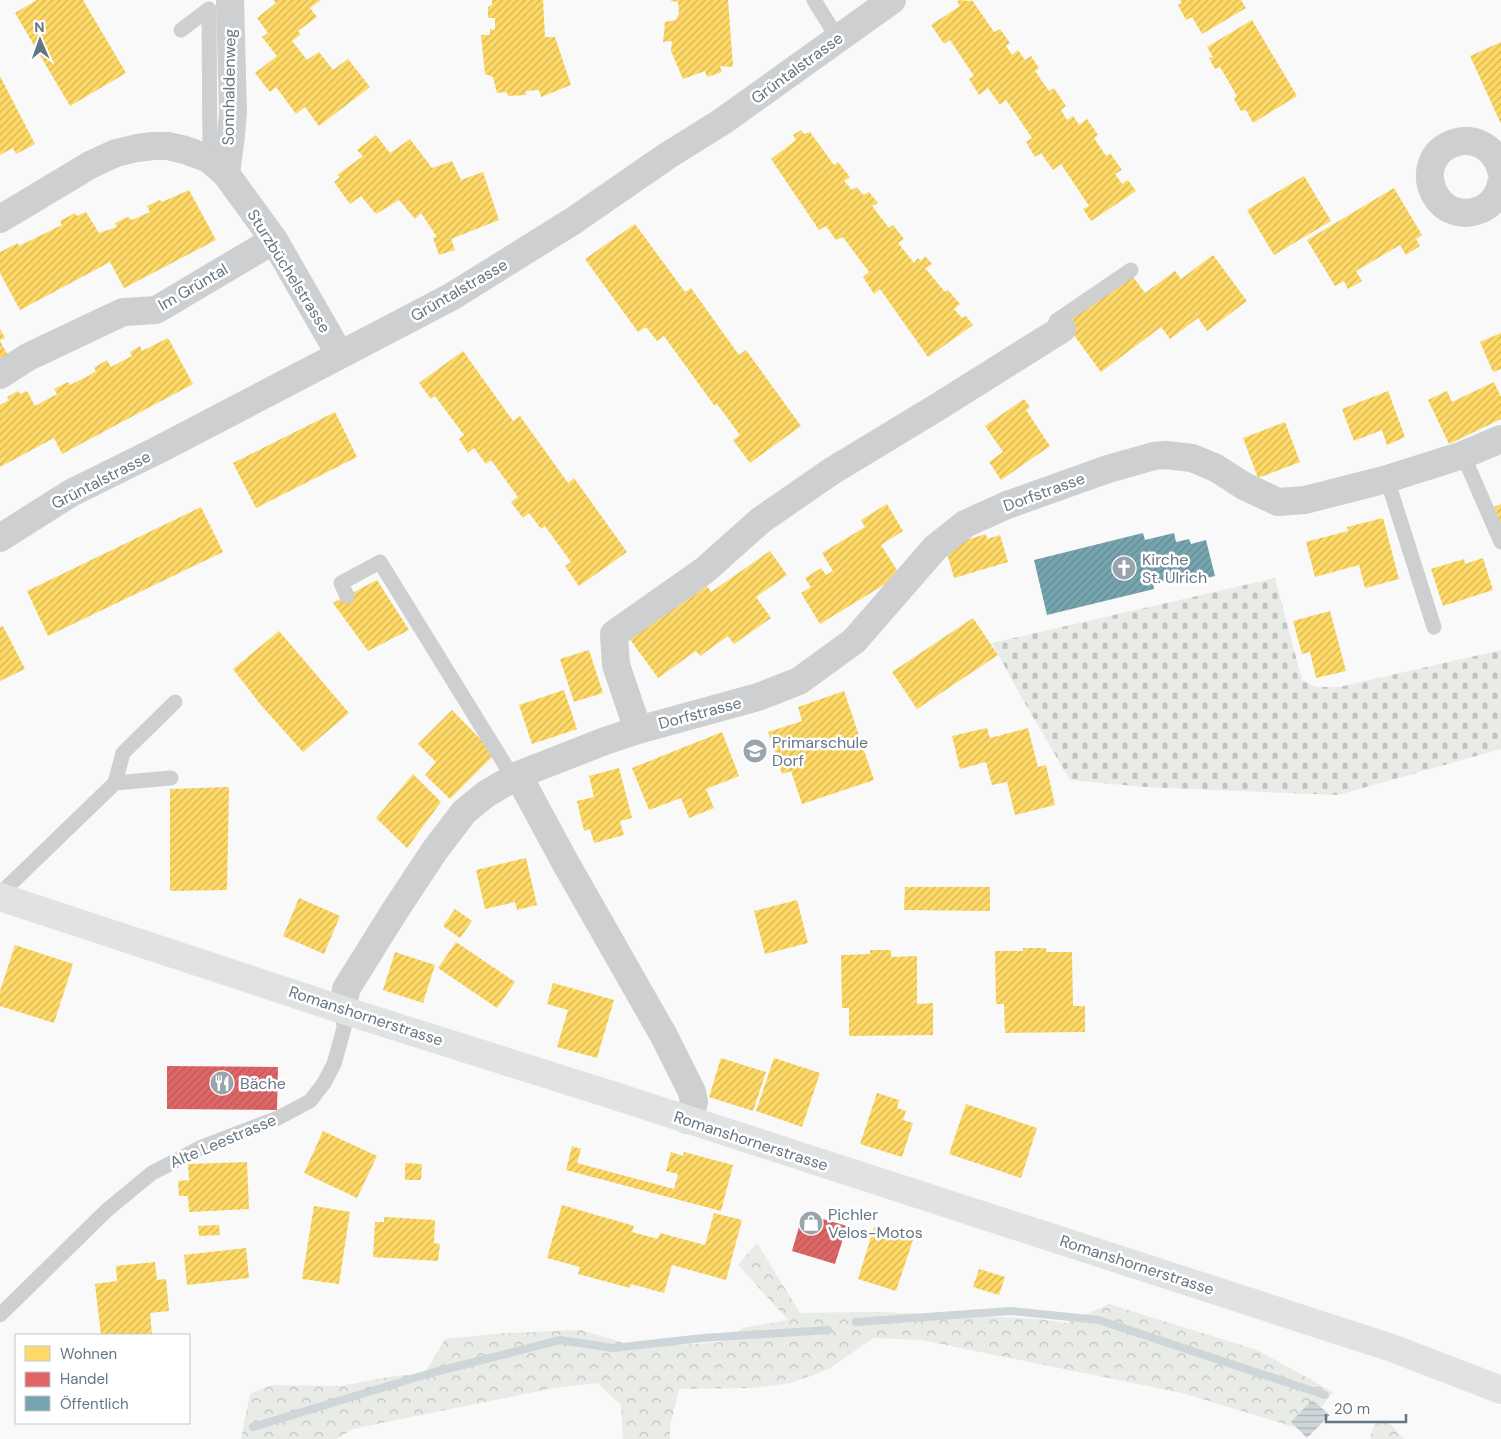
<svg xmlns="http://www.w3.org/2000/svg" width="1501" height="1439" viewBox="0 0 1501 1439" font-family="'DM Sans',sans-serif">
<defs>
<pattern id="forest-crowns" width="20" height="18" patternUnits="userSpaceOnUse" patternTransform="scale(1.25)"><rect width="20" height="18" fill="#e8ebe6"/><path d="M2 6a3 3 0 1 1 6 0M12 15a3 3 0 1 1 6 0" fill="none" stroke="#c0c3c0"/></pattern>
<pattern id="cemetery-stones" width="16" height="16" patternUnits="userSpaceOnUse" patternTransform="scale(1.25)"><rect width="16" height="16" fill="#e8ebe6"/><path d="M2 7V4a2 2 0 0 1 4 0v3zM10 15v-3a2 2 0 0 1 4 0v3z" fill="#c0c3c0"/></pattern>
<pattern id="water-rules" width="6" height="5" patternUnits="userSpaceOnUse" patternTransform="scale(1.25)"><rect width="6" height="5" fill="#ced6d9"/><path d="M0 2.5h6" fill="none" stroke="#abb2b5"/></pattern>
<pattern id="homes-hatch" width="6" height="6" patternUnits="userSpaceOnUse" patternTransform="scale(1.25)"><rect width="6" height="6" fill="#ffd966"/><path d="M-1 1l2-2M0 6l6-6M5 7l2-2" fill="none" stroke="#d2b559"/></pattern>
<pattern id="shops-hatch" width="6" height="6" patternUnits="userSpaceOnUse" patternTransform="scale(1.25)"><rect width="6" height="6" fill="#e06666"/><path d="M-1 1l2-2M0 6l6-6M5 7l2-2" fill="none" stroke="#b95959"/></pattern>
<pattern id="public-hatch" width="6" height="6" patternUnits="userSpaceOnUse" patternTransform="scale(1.25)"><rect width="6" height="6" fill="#76a5af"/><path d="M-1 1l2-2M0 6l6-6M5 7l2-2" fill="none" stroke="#648b94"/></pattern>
</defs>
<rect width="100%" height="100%" fill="#f9f9f9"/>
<path fill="url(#forest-crowns)" d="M757 1243 800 1313 878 1312 1039 1319 1067 1323 1109 1304 1257 1350 1333 1392 1304 1430 1182 1393 921 1340 873 1338 829 1369 791 1383 752 1388 679 1389 670 1426V1439H623L621 1405 597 1383 554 1388 416 1416 353 1429 336 1439H241L250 1394 271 1385 341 1386 394 1376 425 1373 445 1339 505 1333 581 1330 624 1343 682 1345 721 1342 743 1328 788 1320 738 1265Z
M1387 1420 1404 1439H1370L1374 1424Z"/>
<path fill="url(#cemetery-stones)" d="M1275 578 1302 680 1316 687H1339L1501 650V749L1338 795 1144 787 1070 780 1023 700 992 643Z"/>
<path fill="url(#water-rules)" d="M1312 1400 1330 1415 1307 1438 1291 1422Z"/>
<path fill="url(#homes-hatch)" d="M37 0H83L126 73 70 106 15 13Z
M273 0H321L310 8 317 17 298 31 301 34 292 41 307 60 319 52 333 70 348 59 370 87 319 126 305 107 296 114 276 87 270 92 255 73 277 56 262 37 268 33 257 18 276 3Z
M492 0H543L545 37H555L571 85 541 97 539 90 526 91V95L508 96 507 92 497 93 493 77 485 74 481 35H490V29L495 30V18H488V7L492 5Z
M671 0H728L733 67 720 66 722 72 707 77 705 71 683 79 671 51 672 41 663 42 665 22 676 20 679 13 678 2 671 1Z
M960 0 969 1 972 0 994 32 1000 29 1010 43 1006 46 1012 55 1018 50 1025 60 1031 56 1039 68 1035 71 1049 91 1054 88 1066 106 1061 110 1067 120 1073 116 1079 125 1087 119 1098 135 1094 138 1106 156 1110 153 1122 170 1115 174 1122 184 1128 180 1136 191 1091 221 1083 209 1089 206 1061 164 1053 170 1041 153 1035 157 1026 142 1032 138 1006 100 1000 105 988 88 979 95 969 79 974 76 950 40 944 44 931 25 960 6 957 2Z
M1180 0H1241L1246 8 1202 34 1192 17 1186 20 1178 5 1182 3Z
M1252 20 1297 96 1253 123 1246 110 1241 111 1234 99 1237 96 1220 67 1215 69 1209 58 1213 57 1207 47Z
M1501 42V124L1470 56Z
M0 76 35 144 16 154 13 148 0 155Z
M801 130 804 134 810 132 834 165 838 162 850 177 844 181 852 190 857 187 863 195 869 192 878 203 872 206 889 228 893 225 904 239 898 243 914 263 918 258 921 261 925 256 932 264 925 268 945 292 948 290 960 304 954 309 962 318 966 316 973 325 928 357 880 289 874 294 863 277 869 272 843 237 836 240 826 226 819 230 771 159 796 140 793 135Z
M376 135 390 153 410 139 432 168 452 161 461 180 483 172 499 220 451 239 455 250 439 255 433 238 437 237 421 213 415 219 399 200 376 214 361 196 350 204 334 182 340 177 337 175 363 156 357 150Z
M1304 176 1331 221 1274 255 1247 210Z
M1394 188 1422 235 1416 239 1420 246 1406 255 1400 245 1356 271 1362 281 1348 289 1344 281 1335 286 1307 240Z
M189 190 216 240 124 288 110 262 20 310 0 273V252L18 243 19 246 62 225 60 221 75 213 77 216 86 212 99 233 117 227 115 223 128 217 132 220 150 212 147 206 160 200 162 202Z
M635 224 685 292 691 288 739 355 746 350 801 426 750 463 733 440 740 435 717 404 714 405 664 336 657 341 646 327 638 332 585 259Z
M1213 255 1247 301 1207 331 1198 318 1170 339 1161 327 1101 372 1065 323 1131 274 1145 293 1175 271 1181 279Z
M0 329 5 338 0 340Z
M1501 333V369L1493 372 1480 342Z
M168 338 193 384 62 454 54 438 0 467V405L9 400 7 397 18 391 20 394 27 391 35 406 57 394 54 389 68 382 70 385 90 375 96 371 94 368 107 360 111 367 132 356 130 352 140 346 142 351Z
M0 341 10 359 0 365Z
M463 351 513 421 520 416 568 483 574 478 627 552 579 586 565 566 571 562 545 526 541 529 529 513 523 518 511 502 518 497 491 460 486 464 474 448 468 453 459 439 464 435 435 396 431 399 419 383Z
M1494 382 1501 397V419L1449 444 1428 400 1447 391 1452 402Z
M1388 391 1405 437 1387 445 1382 430 1354 441 1342 409Z
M1024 399 1030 407 1026 410 1050 446 1001 480 989 462 1003 452 985 426Z
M335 412 357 457 256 508 233 463Z
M1285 422 1300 462 1258 478 1243 438Z
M887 504 903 531 881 545 900 575 820 624 801 593 811 587 805 578 821 568 826 575 833 571 822 553 865 527 861 520Z
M1501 504V524L1494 507Z
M201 507 223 552 48 636 27 591Z
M1383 518 1399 579 1365 588 1359 565 1315 577 1306 542 1348 531 1347 527Z
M986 534 987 539 1000 535 1008 562 954 578 945 546Z
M770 551 787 575 756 597 771 618 734 644 728 636 700 656 696 651 658 678 624 631 671 598 677 607 707 586 711 592Z
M1483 558 1493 590 1443 606 1431 569 1464 559 1465 564Z
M377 580 409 630 368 651 333 603Z
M1330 611 1346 671 1316 678 1310 652 1302 654 1293 621Z
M973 618 998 655 917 709 892 672Z
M3 626 25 669 0 681V627Z
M279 631 349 713 303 752 260 704 233 669Z
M589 650 603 693 574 702 560 659Z
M564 690 577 729 532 744 519 705Z
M844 691 874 780 802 804 791 771 782 774 768 732 802 721 798 707Z
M452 710 495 754 450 799 425 775 436 762 418 744Z
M987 728 990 738 1028 728 1038 767 1046 765 1055 805 1015 815 1007 782 992 785 986 762 960 769 952 736Z
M722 732 739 776 706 789 714 808 689 818 681 798 649 810 632 768Z
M619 768 632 818 620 821 624 835 594 843 590 829 584 831 577 801 594 797 589 776Z
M413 774 441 802 407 848 376 818Z
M229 787 227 890 170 891V789Z
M526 858 537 905 517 910 515 902 485 909 476 870Z
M905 887H990V911L904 910Z
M299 898 340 916 324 954 283 936Z
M797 900 808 943 765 954 754 911Z
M455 909 472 921 460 938 443 926Z
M456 942 515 982 497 1008 438 968Z
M15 945 73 964 54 1023 0 1006V991Z
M1023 948H1046V952H1072L1073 1006H1085V1032L1005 1033 1004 1004H996L995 951H1023Z
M870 950H891V957L917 956V1004L933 1003V1035L849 1036V1008H842L841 955 870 954Z
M395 952 435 965 423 1003 383 990Z
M553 983 614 1000 597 1058 557 1047 568 1010 547 1004Z
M721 1058 766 1072 753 1111 709 1097Z
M774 1058 820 1073 802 1127 756 1111Z
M877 1093 899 1100 897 1108 906 1111 903 1120 913 1123 902 1157 860 1144Z
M966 1104 1037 1128 1021 1178 949 1154Z
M323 1131 377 1156 357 1198 304 1173Z
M572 1146 581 1149 577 1163 674 1189 678 1174 666 1171 671 1152 683 1156 684 1152 733 1165 721 1211 566 1170Z
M247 1162 249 1209 189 1212 188 1196H179L178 1181 189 1180 188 1164Z
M405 1163 422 1164 421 1180H405Z
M562 1205 634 1226 632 1232 658 1239 660 1233 705 1245 714 1213 742 1220 726 1280 672 1265 664 1293 631 1284 630 1288 578 1274 580 1267 547 1258Z
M314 1206 350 1212 339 1284 302 1279Z
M384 1217 435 1220 434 1243 440 1244 438 1261 373 1257 375 1222H384Z
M219 1225 220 1235 199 1236 198 1226Z
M874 1227 913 1240 896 1291 858 1279Z
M246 1248 249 1278 187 1285 184 1255Z
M155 1262 157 1280 166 1279 169 1311 150 1313 152 1335H101L95 1284 117 1281 116 1266Z
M979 1269 1005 1277 999 1295 973 1287Z"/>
<path fill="url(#shops-hatch)" d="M167 1066 278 1067 277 1110 167 1109Z
M803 1213 847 1226 835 1264 792 1251Z"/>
<path fill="url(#public-hatch)" d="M1143 533 1145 540 1174 533 1176 542 1189 539 1191 544 1206 540 1215 576 1177 585 1175 578 1153 583 1154 589 1047 615 1034 560Z"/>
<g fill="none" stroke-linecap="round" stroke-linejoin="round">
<path stroke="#ced6d9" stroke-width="8" d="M856 1322 1011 1311 1099 1320 1325 1395
M253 1427 431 1373 560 1340 613 1348 703 1338 828 1330"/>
<path stroke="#cecfd0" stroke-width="15" d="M814 0 838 39
M181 30 209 9 210 160
M1062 329 1056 321 1131 270
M1463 455 1501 542
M1387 479 1434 627
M347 596 341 583 380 562 507 768 518 775
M115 783 123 753 175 702
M0 894 115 783 171 778
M0 1315 107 1210 152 1173 202 1147 278 1118 310 1101 324 1083 334 1064 344 1028 343 1010"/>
<path stroke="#cecfd0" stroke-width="28" d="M1501 170C1495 148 1475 136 1454 143 1407 159 1435 232 1484 208 1493 203 1500 193 1501 183
M226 174 231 135 233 112 230 0
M0 219 90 165 116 153 137 148 153 146H168L185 150 204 157 210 160 226 174 274 240 340 355
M0 375 28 357 123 312 156 310 274 240
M0 538 71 493 160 449 451 297 573 221 667 156 723 121 892 0
M638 730 616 665 614 634 705 570 761 520 832 471 936 408 1062 329
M518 775 565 862 664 1036 692 1092 694 1102 687 1120
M343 1010 346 989 396 909 435 850 464 812 486 794 518 775 605 741 638 730 758 697 799 681 854 641 935 548 965 524 1007 505 1108 469 1154 456 1166 455 1192 458 1216 468 1244 486 1278 502 1305 500 1387 479 1463 455 1501 439"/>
<path stroke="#e1e2e2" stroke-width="28" d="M0 897 343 1010 612 1095 1392 1348 1501 1390"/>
</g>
<defs>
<symbol id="church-disc" viewBox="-11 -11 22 22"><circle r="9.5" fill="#99a4ac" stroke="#fff"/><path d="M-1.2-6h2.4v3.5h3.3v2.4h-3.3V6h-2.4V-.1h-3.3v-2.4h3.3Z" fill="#fff"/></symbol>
<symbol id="school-disc" viewBox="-11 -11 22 22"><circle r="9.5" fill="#99a4ac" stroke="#fff"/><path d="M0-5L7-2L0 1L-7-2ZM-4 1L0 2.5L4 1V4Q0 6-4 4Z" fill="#fff"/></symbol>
<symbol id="restaurant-disc" viewBox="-11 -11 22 22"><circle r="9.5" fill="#99a4ac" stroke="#fff"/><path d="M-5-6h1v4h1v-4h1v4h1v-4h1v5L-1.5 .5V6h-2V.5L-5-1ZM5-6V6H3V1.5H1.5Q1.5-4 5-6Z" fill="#fff"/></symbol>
<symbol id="shop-disc" viewBox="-11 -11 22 22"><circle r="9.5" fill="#99a4ac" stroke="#fff"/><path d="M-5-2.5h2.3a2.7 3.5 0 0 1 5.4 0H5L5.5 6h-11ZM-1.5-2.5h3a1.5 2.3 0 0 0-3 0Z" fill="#fff"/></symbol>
</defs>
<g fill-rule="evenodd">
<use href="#church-disc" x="1110" y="554" width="28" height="28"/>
<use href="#school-disc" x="741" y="737" width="28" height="28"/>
<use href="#restaurant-disc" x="208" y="1069" width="28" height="28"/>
<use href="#shop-disc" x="797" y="1209" width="28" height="28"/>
</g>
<g text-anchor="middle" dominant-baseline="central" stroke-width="5" stroke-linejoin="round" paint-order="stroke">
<g font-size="16" fill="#657683" stroke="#fff">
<text transform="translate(797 68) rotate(-36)">Grüntalstrasse</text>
<text transform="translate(229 87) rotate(-89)">Sonnhaldenweg</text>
<text transform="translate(289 271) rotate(58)">Sturzbüchelstrasse</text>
<text transform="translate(193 287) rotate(-30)">Im Grüntal</text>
<text transform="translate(459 290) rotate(-30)">Grüntalstrasse</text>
<text transform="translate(101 480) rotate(-27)">Grüntalstrasse</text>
<text transform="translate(1044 492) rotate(-20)">Dorfstrasse</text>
<text transform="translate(700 713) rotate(-15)">Dorfstrasse</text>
<text transform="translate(366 1016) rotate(18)">Romanshornerstrasse</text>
<text transform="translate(223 1141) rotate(-23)">Alte Leestrasse</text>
<text transform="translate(751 1141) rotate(18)">Romanshornerstrasse</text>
<text transform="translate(1137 1265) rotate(18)">Romanshornerstrasse</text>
</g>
<g font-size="16" fill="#657683" stroke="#fff" text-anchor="start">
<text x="1142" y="559">Kirche<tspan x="1142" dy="18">St. Ulrich</tspan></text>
<text x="772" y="742">Primarschule<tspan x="772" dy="18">Dorf</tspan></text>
<text x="240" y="1083">Bäche</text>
<text x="828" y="1214">Pichler<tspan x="828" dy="18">Velos-Motos</tspan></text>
</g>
</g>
<rect x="15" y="1334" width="175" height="90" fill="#ffffff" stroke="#c1c8cd"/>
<rect x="25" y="1346" width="25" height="15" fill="#ffd966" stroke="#c1c8cd"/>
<text x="60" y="1359" font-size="15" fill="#657683">Wohnen</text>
<rect x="25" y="1372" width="25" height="15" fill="#e06666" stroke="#c1c8cd"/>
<text x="60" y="1384" font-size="15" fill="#657683">Handel</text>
<rect x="25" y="1396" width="25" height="15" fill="#76a5af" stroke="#c1c8cd"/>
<text x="60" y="1409" font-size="15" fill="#657683">Öffentlich</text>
<g transform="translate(40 40) rotate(358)" stroke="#ffffff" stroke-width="4" paint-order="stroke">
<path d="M0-4L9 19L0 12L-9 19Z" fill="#657683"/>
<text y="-8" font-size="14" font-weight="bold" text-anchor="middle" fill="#657683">N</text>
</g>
<path d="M1326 1414v8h80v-8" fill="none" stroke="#657683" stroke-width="2.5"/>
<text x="1334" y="1414" font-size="15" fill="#657683" stroke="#ffffff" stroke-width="4" paint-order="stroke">20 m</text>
</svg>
